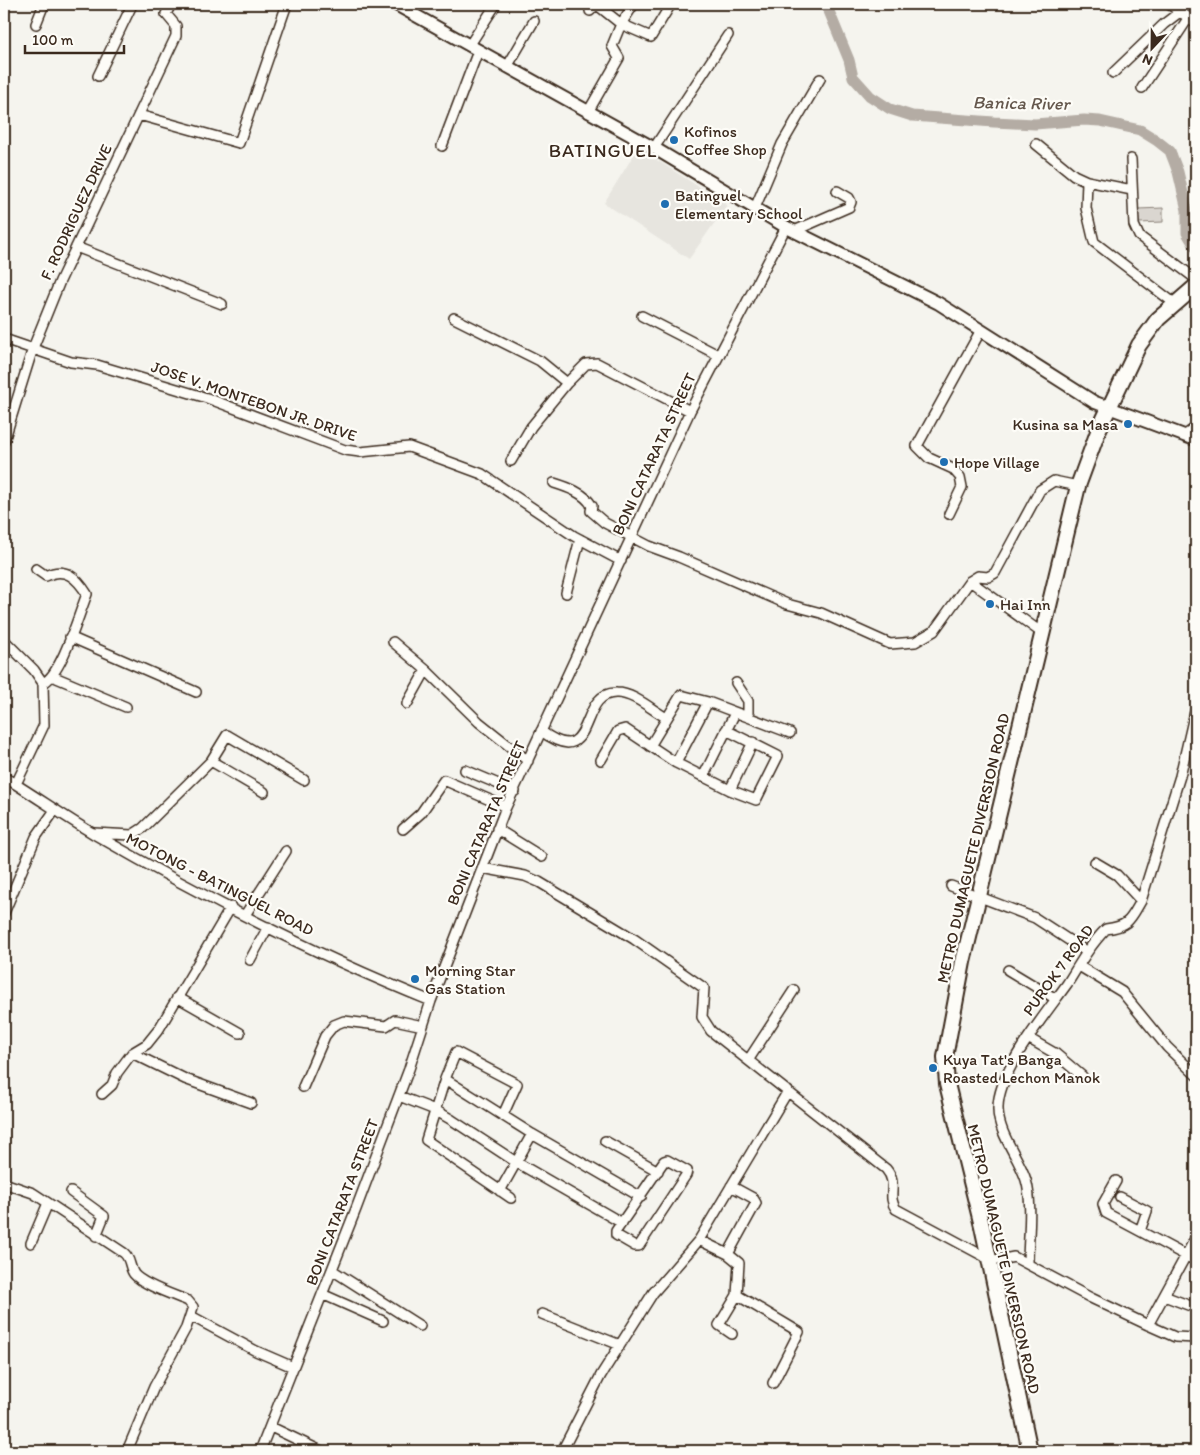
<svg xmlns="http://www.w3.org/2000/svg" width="1200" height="1455" viewBox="0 0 1200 1455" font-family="Itim,sans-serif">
<rect width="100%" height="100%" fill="#f5f4ee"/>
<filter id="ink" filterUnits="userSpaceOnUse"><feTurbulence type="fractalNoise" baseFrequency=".02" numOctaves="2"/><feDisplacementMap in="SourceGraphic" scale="10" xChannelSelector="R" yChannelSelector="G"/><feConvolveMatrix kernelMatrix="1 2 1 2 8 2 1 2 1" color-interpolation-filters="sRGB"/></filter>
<g filter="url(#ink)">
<path fill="#e7e5df" d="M638 148 727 205 689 259 604 203Z"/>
<path fill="#dad6d0" stroke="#8a8077" d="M1163 208V222L1139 223 1138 209Z"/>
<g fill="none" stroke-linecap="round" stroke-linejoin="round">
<path stroke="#84786e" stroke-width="2" d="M938 1451 954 1448 967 1451
M1107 1451C1128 1444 1143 1446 1164 1451"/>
<path stroke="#b4aca4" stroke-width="11" d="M826 4 849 60 853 77 870 96 890 109 912 116 994 122 1035 124 1084 120 1100 121 1140 130 1156 140 1170 151 1178 172 1187 210V233L1196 248"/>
<defs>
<path id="minor" d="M1169 4 1196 23
M590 11 596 4 621 24 651 37 671 4
M36 24 44 4
M469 46 496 4
M507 67 534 21
M1113 73 1164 24 1181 11 1185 4
M98 76 131 7 130 4
M1142 88 1189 17
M588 112 619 58 612 46 621 24 634 4
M139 115 239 143 287 4
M1036 144 1074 175 1087 181 1132 190
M442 146 478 51
M654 148 728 35
M1131 159 1134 225 1139 236 1196 279
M1087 181 1086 208 1094 242 1174 303
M755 208 782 144 820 79
M794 231 849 207 851 202 849 198 837 191
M76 247 222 304
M642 316 718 355
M454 318 540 361 567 383 586 364 597 363 690 411
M4 339 71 362 97 365 207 398 345 450 360 452 409 447 482 474 574 536 621 561
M1184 436 1196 427
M4 441 33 348 60 281 176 36V26L166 14 171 4
M511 461 531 427 567 383
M554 483C567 487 585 493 592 506L591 511 605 523 649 546 679 557 787 604 821 613 890 644 915 642 934 631 970 581 978 576 988 577 995 573 1040 490 1054 481 1078 486
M949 514 962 487 960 477 953 469 929 458 917 446 981 330
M36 569 46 576C65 566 77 578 87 594 79 614 61 676 43 683
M970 581 1042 633
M566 593 580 539
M70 637 196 692
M4 640 34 670 43 683 44 725 16 784
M393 642 426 670
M52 676 126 707
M736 683 748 701V717
M407 704 426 670 479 722 528 761
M541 731C598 773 576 691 617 693 633 693 651 709 665 717
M650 746 681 695 708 702 790 733
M601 760 618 731 625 729 676 763 730 790 756 800 778 756 726 730
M676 763 708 702
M465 770 515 791
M4 777C34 795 63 816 94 834 201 896 316 955 431 1001
M703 777 735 713
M730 790 753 742
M264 792 211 761 227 735 304 780
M403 829 421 813 444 780 506 807
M497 829 542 857
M94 833 132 835 143 828 211 761
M1095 862 1117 875 1141 901
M482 868 525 876 539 882 634 939 704 988 702 1017 711 1031 886 1169C899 1184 886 1196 896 1209L989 1259 999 1260 1014 1257 1091 1298 1148 1325 1175 1337 1196 1338
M951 886 1035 918 1087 952
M4 913 36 837 55 810
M245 915 286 851
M250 960 268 927
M1079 966 1122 992 1167 1047 1196 1075
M1008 970 1056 999
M177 997 240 1033
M1028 1038 1056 1054 1082 1076
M132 1053 185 1079 251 1103
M749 1059 794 990
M445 1079 456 1052 517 1084 503 1115
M303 1087 325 1036 334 1025 344 1021 386 1026 395 1020 423 1026
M102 1094 112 1085 117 1073 132 1053 147 1044 159 1029 231 907
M399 1096 435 1110 452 1120 516 1162 622 1223
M605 1141 658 1171
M667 1160 687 1171 686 1175 639 1246H635L616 1235V1231L664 1161Z
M1116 1181 1103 1204 1106 1213 1196 1261
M4 1183 33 1193 124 1253C131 1259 129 1267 134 1274 143 1285 174 1295 188 1301L193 1307 186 1328 154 1387 127 1451
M500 1191 532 1134
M71 1192 104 1216 96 1236
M1120 1197 1147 1211 1140 1231
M511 1198 426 1140 445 1079 532 1134 641 1197
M699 1240 728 1254 739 1263 737 1295 719 1325 732 1334
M31 1243 48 1203
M728 1254 756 1203 753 1198 731 1186
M1028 1263C1028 1239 1033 1203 1026 1180 1019 1157 998 1134 998 1109 997 1072 1045 1015 1067 984 1079 965 1090 945 1106 929 1129 926 1130 920 1141 901L1180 776 1196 707
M332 1270 420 1326
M322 1294 383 1321
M737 1295 799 1332 773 1383
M1164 1296 1196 1308
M542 1314 620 1345
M191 1316 256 1351 293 1367
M1148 1325 1196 1237
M271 1427 321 1451
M260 1451 356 1209 409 1069 431 1001 506 807 690 411 786 227
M562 1451 601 1375 653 1293 699 1240 788 1091"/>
<path id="major" d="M395 4 654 148 786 227 938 303 1094 402 1196 440"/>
<path id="highway" d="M1030 1451 982 1226 947 1084 945 1057 963 962 1078 486 1099 429 1139 345 1158 319 1196 286"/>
</defs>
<use href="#minor" stroke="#3b2a1e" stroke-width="12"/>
<use href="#major" stroke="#3b2a1e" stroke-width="15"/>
<use href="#highway" stroke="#3b2a1e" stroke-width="18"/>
<use href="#minor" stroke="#fdfcf7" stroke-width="9"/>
<use href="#major" stroke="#fdfcf7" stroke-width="11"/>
<use href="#highway" stroke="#fdfcf7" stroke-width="14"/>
</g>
</g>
<g fill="#1f6fb2" stroke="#fdfcf7" stroke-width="2">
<circle cx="674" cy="140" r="5"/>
<circle cx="665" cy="204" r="5"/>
<circle cx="1128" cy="424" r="5"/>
<circle cx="944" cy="462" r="5"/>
<circle cx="990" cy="604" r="5"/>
<circle cx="415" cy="979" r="5"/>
<circle cx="933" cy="1068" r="5"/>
</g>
<g text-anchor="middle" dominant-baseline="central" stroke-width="4.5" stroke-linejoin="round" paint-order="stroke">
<g font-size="16" fill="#3b2a1e" stroke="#fdfcf7" text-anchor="start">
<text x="684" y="131">Kofinos<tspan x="684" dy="18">Coffee Shop</tspan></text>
<text x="675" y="195">Batinguel<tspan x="675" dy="18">Elementary School</tspan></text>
<text x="1118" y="424" text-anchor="end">Kusina sa Masa</text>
<text x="954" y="462">Hope Village</text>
<text x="1000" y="604">Hai Inn</text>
<text x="425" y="970">Morning Star<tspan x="425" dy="18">Gas Station</tspan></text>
<text x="943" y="1059">Kuya Tat's Banga<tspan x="943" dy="18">Roasted Lechon Manok</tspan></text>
</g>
<g font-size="16" fill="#3b2a1e" stroke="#fdfcf7">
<text transform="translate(76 212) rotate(-65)">F. RODRIGUEZ DRIVE</text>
<text transform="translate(254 401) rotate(19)">JOSE V. MONTEBON JR. DRIVE</text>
<text transform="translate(654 454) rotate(-65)">BONI CATARATA STREET</text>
<text transform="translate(486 823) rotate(-67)">BONI CATARATA STREET</text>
<text transform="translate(973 848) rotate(-77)">METRO DUMAGUETE DIVERSION ROAD</text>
<text transform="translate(220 884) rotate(27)">MOTONG - BATINGUEL ROAD</text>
<text transform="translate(1058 970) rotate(-54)">PUROK 7 ROAD</text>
<text transform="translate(342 1202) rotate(-69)">BONI CATARATA STREET</text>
<text transform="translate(1004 1259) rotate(77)">METRO DUMAGUETE DIVERSION ROAD</text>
</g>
<g font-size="18" font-style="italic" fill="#65584d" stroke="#fdfcf7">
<text transform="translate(1021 103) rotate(1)">Banica River</text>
</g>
<g font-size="19" letter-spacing="1" fill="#3b2a1e" stroke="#fdfcf7">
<text x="603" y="150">BATINGUEL</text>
</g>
</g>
<rect width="1200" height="1455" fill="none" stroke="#fdfcf7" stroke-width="20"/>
<rect x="10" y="10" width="1180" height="1435" fill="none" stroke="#3b2a1e" stroke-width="2" filter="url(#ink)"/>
<g transform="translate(1152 48) rotate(202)" stroke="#fdfcf7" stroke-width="4" paint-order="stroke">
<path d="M0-4L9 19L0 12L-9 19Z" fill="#3b2a1e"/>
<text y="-8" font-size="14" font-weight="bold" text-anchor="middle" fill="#3b2a1e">N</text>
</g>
<path d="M25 45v8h99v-8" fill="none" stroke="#3b2a1e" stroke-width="2.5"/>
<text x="32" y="45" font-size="15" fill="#3b2a1e" stroke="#fdfcf7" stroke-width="4" paint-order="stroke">100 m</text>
</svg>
